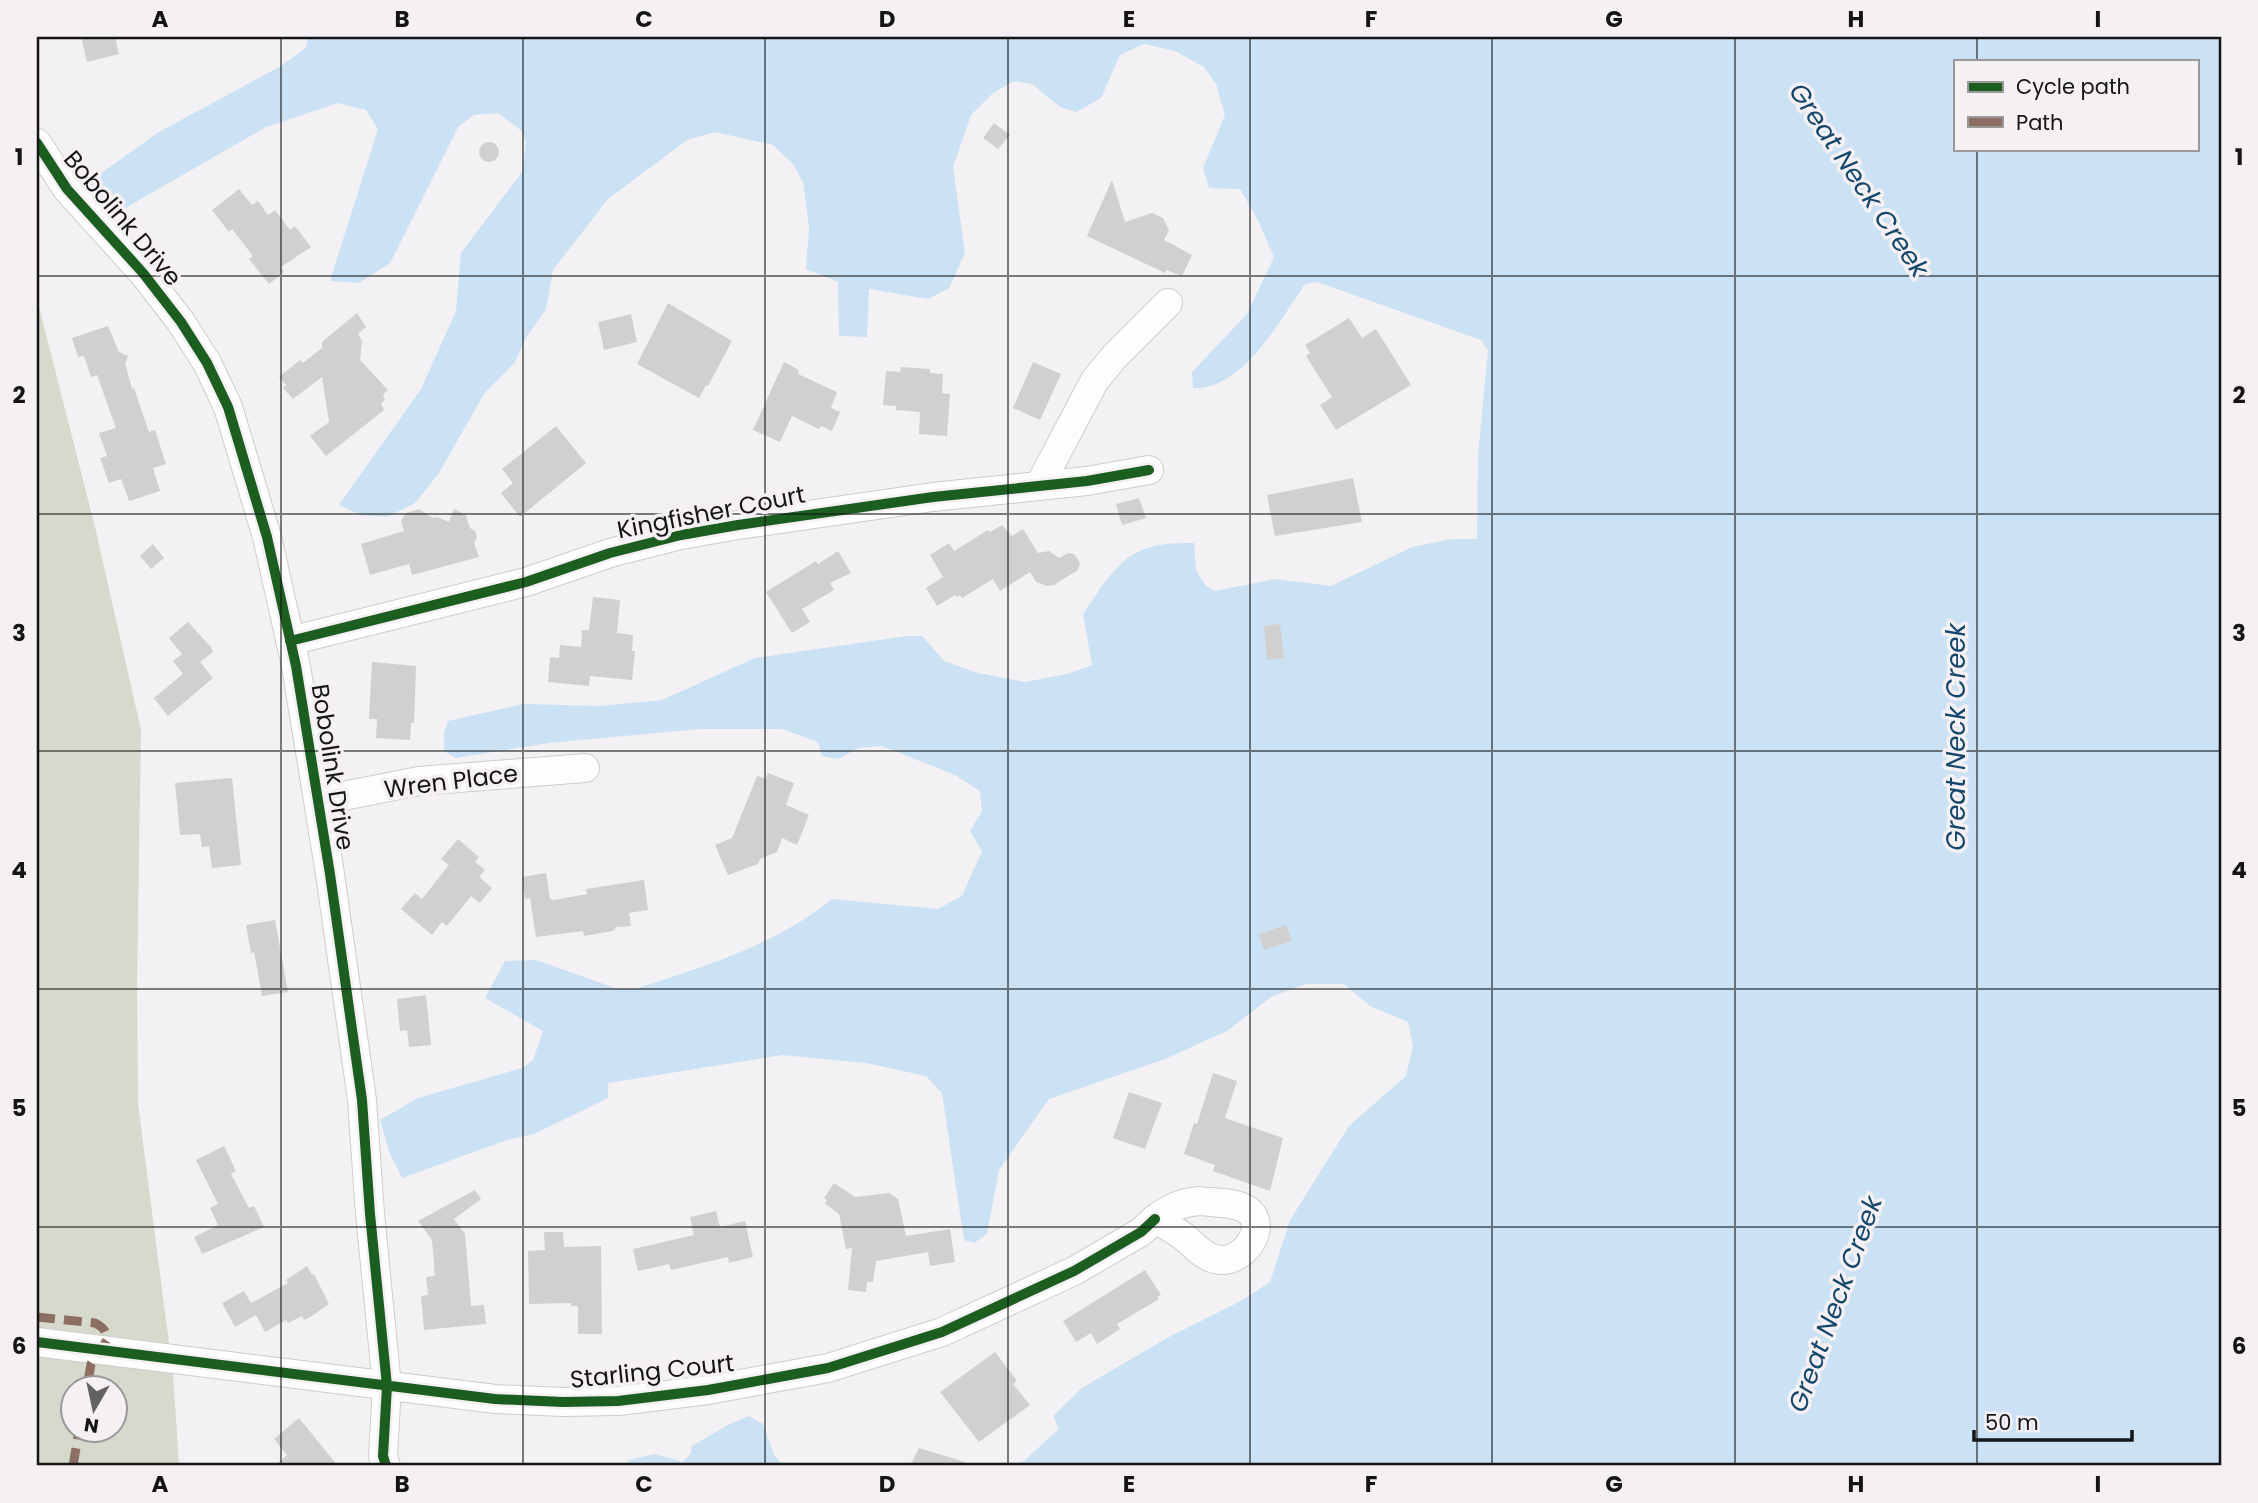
<svg xmlns="http://www.w3.org/2000/svg" width="2258" height="1503" viewBox="0 0 2258 1503" font-family="Poppins,sans-serif">
<rect width="100%" height="100%" fill="#f3f1f3"/>
<path fill="#d6dacc" fill-rule="evenodd" d="M37 299 95 527 141 730 137 985 138 1104 173 1374 179 1466H37ZM74 1388H116V1430H74Z"/>
<path fill="#cbe1f4" fill-rule="evenodd" d="M308 37H2221V1466H1006L1024 1461 1059 1429 1053 1416 1082 1388 1167 1338 1239 1302 1270 1282 1290 1220 1349 1126 1406 1076 1413 1046 1408 1022 1370 1006 1344 984H1306L1271 997 1227 1031 1165 1059 1049 1099 999 1170 987 1234 974 1243 964 1240 942 1093 926 1076 866 1063 782 1055 608 1083V1098L534 1134 507 1140 402 1178 390 1154 380 1120 418 1098 522 1068 533 1060 543 1031 485 998 505 961 536 960 615 988 635 989C705 966 774 946 832 899L938 909 962 896 982 851 970 831 982 811 980 791 955 775 882 746 858 748 838 759 822 756 818 742 782 729H700L549 743 456 758 444 751V733L448 721 523 704 600 706 662 700 755 658 907 636H922L944 661 978 673 1025 682 1067 674 1092 665 1083 614C1096 595 1114 565 1134 554 1152 543 1174 543 1194 543L1196 570 1206 586 1215 591 1276 579 1331 586 1412 547 1452 539H1477L1478 456 1488 350 1481 340 1317 282 1305 284C1280 320 1243 390 1193 388L1192 372 1247 314 1274 257 1257 218 1240 189 1209 188 1203 168 1225 115 1216 84 1204 67 1175 51 1144 44 1120 55 1101 98 1076 112 1060 107 1032 84 1014 81 993 93 971 115 953 167 965 253 949 288 928 299 869 289 867 337 839 336 838 282 806 269 809 228 803 182 793 164 773 145 715 132 687 140 608 199 553 270 546 309 526 338 515 362 484 394 439 473 415 503 387 517 361 515 339 505 421 389 456 311 461 253 522 172 526 143 522 131 498 113 474 115 458 127 390 263 359 283 330 281 378 129 366 110 338 103 266 127 115 214 87 183 159 132 281 66 306 48ZM1955 61H2197V149H1955Z
M749 1416 763 1424 774 1455 784 1466H626L629 1460 655 1454 683 1462 691 1453 692 1446 728 1425Z"/>
<path fill="#d1d0d0" d="M81 37H115L119 54 87 62Z
M994 123 1010 135 998 149 983 138Z
M479 152a10 10 0 1 1 20 0a10 10 0 1 1-20 0Z
M1112 180 1125 222 1152 213 1163 218 1169 230 1164 240 1192 255 1182 276 1166 270 1165 273 1087 236Z
M239 189 252 205 258 201 268 215 275 210 290 230 295 226 311 247 281 267 284 272 269 284 249 259 253 256 232 229 229 232 212 210Z
M668 303 732 341 708 386 706 385 699 398 637 364Z
M357 313 366 327 358 334 362 341 360 360 388 390 383 395 385 400 381 404 384 410 326 456 310 436 329 422 322 377 293 399 283 388 286 385 279 377 300 360 303 363 322 348V342Z
M631 314 637 342 604 350 598 322Z
M1349 318 1362 338 1376 329 1411 385 1336 430 1320 405 1332 397 1306 356 1310 353 1305 345Z
M108 326 119 352 128 356 125 363 132 389 134 388 149 432 155 430 166 464 153 468 160 491 129 501 121 479 109 483 100 458 107 456 99 433 116 428 97 375 91 377 84 356 78 357 72 338Z
M784 362 799 370 798 374 837 392 831 408 840 412 832 431 821 426 819 429 792 416 780 442 753 430Z
M1033 362 1061 374 1040 420 1013 408Z
M901 367 930 369V373L943 374 942 393 950 394 947 436 919 434 920 412 896 410V406L883 405 886 371 900 372Z
M556 426 586 463 520 517 501 493 513 483 502 469Z
M1353 478 1362 522 1275 536 1267 495Z
M1139 498 1146 518 1122 525 1116 504Z
M419 509 433 518 437 517 449 522 454 509 466 515 470 528 475 531 477 538 474 543 479 557 412 575 409 564 370 575 361 544 404 531 401 521 406 513Z
M1002 525 1012 536 1023 529 1038 553 1049 551 1059 558 1068 553 1074 554 1080 563 1078 570 1054 585 1047 586 1036 582 1030 572 1000 591 993 579 962 598 960 595 956 597 955 595 937 606 926 588 943 577 930 555 949 543 954 551 988 530 990 532Z
M153 544 164 558 151 569 140 556Z
M838 551 851 573 830 583 834 590 802 609 810 622 792 633 766 592 816 561 818 564Z
M593 597 620 600 617 633 633 635 632 651H635L632 680 590 676 589 686 548 682 550 657 559 658 560 645 581 647 582 630H589Z
M188 622 211 647 213 652 200 662 213 678 168 716 154 698 183 674 173 661 182 654 169 638Z
M1280 624 1284 658 1267 660 1264 626Z
M372 662 416 666 414 723H411L410 740 376 738 377 719H369Z
M768 773 794 783 786 805 809 815 797 845 782 838 777 852 760 859 758 864 728 875 715 845 732 838 757 776 766 779Z
M232 778 241 865 212 868 209 846 202 847 200 834 180 835 175 783Z
M458 839 479 857 475 862 485 870 479 877 492 888 480 903 471 896 447 926 442 922 432 935 401 909 415 893 422 899 449 865 441 859Z
M546 873 550 899 554 900 587 894 586 889 644 880 648 910 629 913 631 926 616 927 613 931 584 936 583 931 536 937 530 898 525 899 522 877Z
M275 920 288 992 262 996 254 952 251 953 246 925Z
M1286 925 1292 941 1264 950 1259 934Z
M426 995 431 1045 409 1047 407 1030 400 1031 397 999Z
M1213 1073 1237 1081 1225 1118 1283 1138 1270 1191 1213 1171 1215 1165 1184 1154 1194 1123 1197 1124Z
M1129 1092 1162 1103 1145 1149 1113 1138Z
M224 1146 236 1171 231 1174 249 1208 254 1206 264 1227 202 1254 194 1237 218 1225 210 1208 218 1204 196 1160Z
M834 1183 855 1197 889 1193 898 1199 906 1236 950 1229 955 1262 930 1266 928 1252 876 1261 873 1282H867L866 1292 848 1290 852 1248 846 1249 839 1214 825 1204 827 1200 824 1198Z
M475 1190 481 1199 454 1219 465 1234 471 1306 484 1305 486 1324 424 1330 421 1296 428 1295 426 1277 435 1276 432 1240 418 1221Z
M716 1211 720 1227 745 1221 753 1257 729 1263 728 1257 671 1270 669 1264 638 1271 633 1249 694 1235 690 1217Z
M544 1232H563L564 1247 601 1246 602 1334H578V1306H571V1303L529 1304 528 1251 545 1250Z
M307 1266 312 1275 314 1274 329 1304 312 1316 304 1320 302 1316 288 1323 286 1320 265 1332 256 1315 235 1327 222 1303 244 1291 251 1303 288 1283 286 1280Z
M1145 1270 1161 1295 1157 1297 1159 1299 1117 1324 1120 1329 1097 1344 1091 1333 1076 1342 1063 1321Z
M995 1352 1017 1381 1013 1384 1030 1405 979 1442 940 1392Z
M299 1418 338 1466H274L287 1455 274 1439Z
M919 1448 965 1462V1466H910Z"/>
<g fill="none" stroke-linecap="round" stroke-linejoin="round">
<defs>
<path id="minor" d="M37 143 67 189 143 273 181 322 207 363 228 407 267 537 296 666 330 874 362 1100 370 1214 387 1386 383 1456 386 1466
M1039 486 1095 380 1115 356 1168 303
M290 641 526 582 610 553 681 535 738 525 933 497 1087 481 1149 470
M318 801 419 781 585 768
M1200 1201C1213 1203 1232 1202 1244 1208 1273 1223 1243 1267 1215 1259 1202 1256 1194 1245 1184 1237 1175 1230 1165 1225 1155 1219 1170 1208 1182 1202 1200 1201Z
M37 1342 495 1399 563 1402 618 1401 708 1390 828 1368 942 1332 1074 1271 1141 1232 1155 1219"/>
</defs>
<use href="#minor" stroke="#cecccd" stroke-width="30"/>
<use href="#minor" stroke="#fdfdfd" stroke-width="28"/>
<path stroke="#8d6e63" stroke-width="9" stroke-dasharray="18 9" stroke-linecap="butt" d="M37 1317 95 1323C103 1327 106 1330 107 1340L91 1364 87 1388
M73 1466 79 1430"/>
<defs>
<path id="cycleway" d="M37 143 67 189 143 273 181 322 207 363 228 407 267 537 296 666 330 874 362 1100 370 1214 387 1386 383 1456 386 1466
M290 641 526 582 610 553 681 535 738 525 933 497 1087 481 1149 470
M37 1342 495 1399 563 1402 618 1401 708 1390 828 1368 942 1332 1074 1271 1141 1232 1155 1219"/>
</defs>
<use href="#cycleway" stroke="#f4f0f4" stroke-width="15"/>
<use href="#cycleway" stroke="#1b5e20" stroke-width="10"/>
</g>
<path fill="none" stroke="#161516" stroke-width="2" stroke-opacity="0.55" d="M281 37V1466M523 37V1466M765 37V1466M1008 37V1466M1250 37V1466M1492 37V1466M1735 37V1466M1977 37V61M1977 149V1466M37 276H2221M37 514H2221M37 751H2221M37 989H2221M37 1227H2221"/>
<g text-anchor="middle" dominant-baseline="central" stroke-width="7" stroke-linejoin="round" paint-order="stroke">
<g font-size="24" fill="#161516" stroke="#f4f0f4">
<text transform="translate(123 218) rotate(50)">Bobolink Drive</text>
<text transform="translate(711 512) rotate(-11)">Kingfisher Court</text>
<text transform="translate(333 767) rotate(81)">Bobolink Drive</text>
<text transform="translate(451 781) rotate(-7)">Wren Place</text>
<text transform="translate(652 1371) rotate(-6)">Starling Court</text>
</g>
<g font-size="26" font-style="italic" fill="#15476b" stroke="#f4f0f4">
<text transform="translate(1859 180) rotate(56)">Great Neck Creek</text>
<text transform="translate(1956 737) rotate(-90)">Great Neck Creek</text>
<text transform="translate(1835 1304) rotate(-70)">Great Neck Creek</text>
</g>
</g>
<rect width="2258" height="1503" fill="none" stroke="#f4f0f4" stroke-width="77"/>
<rect x="1954" y="60" width="245" height="91" fill="#f4f0f4" stroke="#9b989b" stroke-width="2"/>
<rect x="1968" y="82" width="35" height="10" fill="#1b5e20" stroke="#9b989b" stroke-width="2"/>
<text x="2016" y="94" font-size="21" fill="#161516">Cycle path</text>
<rect x="1968" y="117" width="35" height="10" fill="#8d6e63" stroke="#9b989b" stroke-width="2"/>
<text x="2016" y="130" font-size="21" fill="#161516">Path</text>
<g transform="translate(94 1409) rotate(189)"><circle r="33" fill="#f4f0f4" stroke="#9b989b" stroke-width="2"/>
<path d="M0-5L12 26L0 18L-12 26Z" fill="#636263"/>
<text y="-10" font-size="19" font-weight="bold" text-anchor="middle" fill="#161516">N</text>
</g>
<path d="M1974 1430v10h158v-10" fill="none" stroke="#161516" stroke-width="3.5"/>
<text x="1985" y="1430" font-size="21" fill="#161516" stroke="#f4f0f4" stroke-width="5" paint-order="stroke">50 m</text>
<rect x="38" y="38" width="2182" height="1426" fill="none" stroke="#161516" stroke-width="2.5"/>
<g font-size="23" text-anchor="middle" font-weight="bold" fill="#161516">
<text x="160" y="27">A</text>
<text x="402" y="27">B</text>
<text x="644" y="27">C</text>
<text x="887" y="27">D</text>
<text x="1129" y="27">E</text>
<text x="1371" y="27">F</text>
<text x="1614" y="27">G</text>
<text x="1856" y="27">H</text>
<text x="2098" y="27">I</text>
<text x="19" y="165">1</text>
<text x="2239" y="165">1</text>
<text x="19" y="403">2</text>
<text x="2239" y="403">2</text>
<text x="19" y="641">3</text>
<text x="2239" y="641">3</text>
<text x="19" y="878">4</text>
<text x="2239" y="878">4</text>
<text x="19" y="1116">5</text>
<text x="2239" y="1116">5</text>
<text x="19" y="1354">6</text>
<text x="2239" y="1354">6</text>
<text x="160" y="1492">A</text>
<text x="402" y="1492">B</text>
<text x="644" y="1492">C</text>
<text x="887" y="1492">D</text>
<text x="1129" y="1492">E</text>
<text x="1371" y="1492">F</text>
<text x="1614" y="1492">G</text>
<text x="1856" y="1492">H</text>
<text x="2098" y="1492">I</text>
</g>
</svg>
